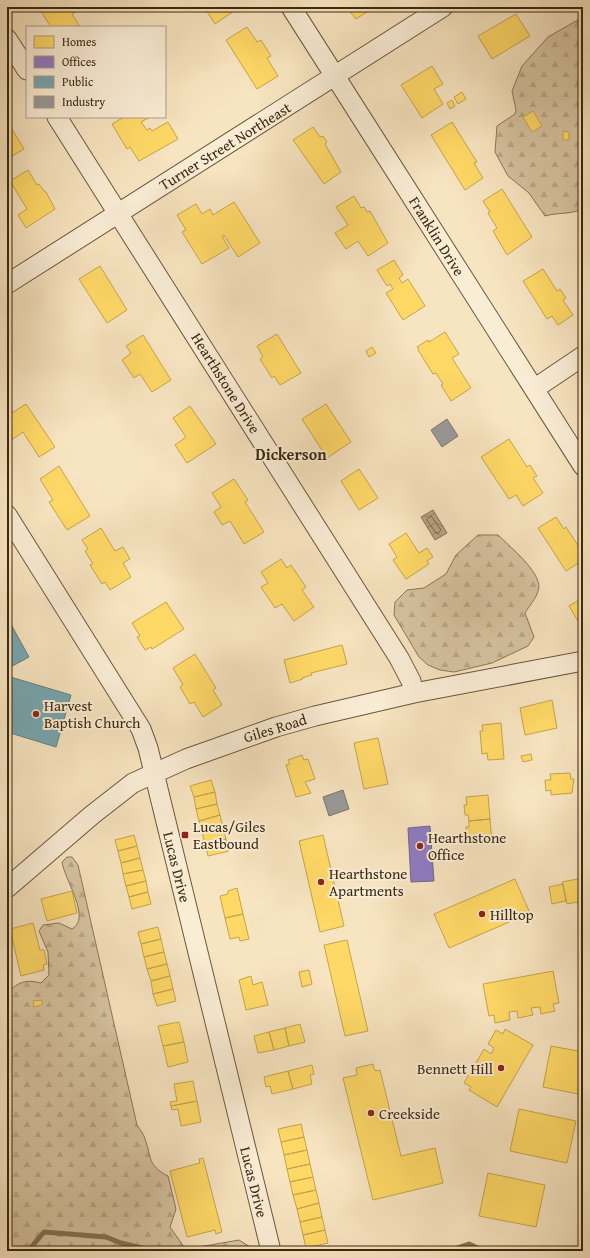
<svg xmlns="http://www.w3.org/2000/svg" width="590" height="1258" viewBox="0 0 590 1258" font-family="'Gentium Book Plus',serif">
<defs>
<pattern id="forest-firs" width="22" height="20" patternUnits="userSpaceOnUse"><rect width="22" height="20" fill="#d7c4a2"/><path d="M5 1l3.5 6h-7zM16 11l3.5 6h-7z" fill="#b9a88a"/></pattern>
<pattern id="water-waves" width="16" height="10" patternUnits="userSpaceOnUse"><rect width="16" height="10" fill="#b7a484"/><path d="M0 5q4-4 8 0t8 0" fill="none" stroke="#96866a"/></pattern>
</defs>
<rect width="100%" height="100%" fill="#f7e4c0"/>
<filter id="stains"><feTurbulence type="fractalNoise" baseFrequency=".005" numOctaves="4"/><feColorMatrix values="0 0 0 0 .2 0 0 0 0 .09 0 0 0 0 .02 0 0 0 .5 -.17"/></filter>
<radialGradient id="worn" r=".72"><stop offset=".6" stop-color="#630" stop-opacity="0"/><stop offset="1" stop-color="#630" stop-opacity=".3"/></radialGradient>
<path fill="url(#forest-firs)" stroke="#897658" d="M583 17V208C573 215 558 212 545 216L529 193 508 176 495 152 497 126 515 114 516 110 512 91 522 66 548 37Z
M478 535H498C509 546 545 575 538 591 536 599 529 606 525 613L534 637 528 646 492 663 454 672 440 670 428 665 419 657 394 615 395 602 407 590 424 588 446 574 456 555Z
M67 857H72L78 865 137 1125C140 1130 144 1134 145 1139 152 1158 147 1165 168 1176L176 1209 170 1227 184 1247 193 1248 239 1240 252 1248 253 1251H7V993C18 982 26 979 41 983L49 975 48 952 39 931 43 925 59 923 72 929C92 918 64 879 62 862Z"/>
<path fill="url(#water-waves)" stroke="#857255" d="M433 510 447 533 435 540 421 517Z"/>
<path fill="#ffd966" stroke="#c4a44c" d="M38 7H83L72 14 80 27H51Z
M204 7H236L237 9 215 24Z
M346 7H375L356 19Z
M553 7H575L555 12Z
M516 14 530 36 492 59 478 36Z
M247 27 257 42 261 40 271 56 267 58 278 76 257 89 226 40Z
M432 66 443 84 434 89 443 104 422 118 401 85Z
M462 92 466 99 458 104 454 97Z
M452 100 455 106 450 109 447 103Z
M533 111 542 126 532 132 523 117Z
M124 117H150L141 122 147 130 150 128 152 131 168 122 178 139 139 161 130 147 127 149 112 124Z
M7 121 24 149 7 159Z
M452 122 477 162 474 163 483 178 465 190 431 135Z
M313 127 320 137 323 136 327 142 325 144 341 172 324 184 293 140Z
M563 131 569 132V140H563Z
M28 170 37 185 39 184 45 192H46L55 209 26 228 18 215 27 209 10 181Z
M502 189 532 237 507 255 493 231 497 228 488 213 490 212 483 201Z
M354 196 361 208 364 207 367 212 370 211 388 243 368 256 358 241 346 249 335 233 348 225 336 207Z
M234 202 260 243 238 257 224 235 222 236 229 248 202 264 182 232 186 230 177 215 196 204 202 214 210 209 213 215Z
M394 260 403 275 399 278 402 283 408 279 425 306 403 320 386 293 393 289 390 284 387 286 377 270Z
M100 266 127 310 107 323 79 279Z
M543 269 557 291 560 289 566 298 563 300 573 315 558 325 552 316 547 319 523 281Z
M445 332 459 354 452 358 471 388 451 401 441 385 443 384 436 373 433 374 418 350 419 349 417 347 428 340 429 342Z
M277 334 301 373 280 385 274 376 272 378 260 359 263 357 257 346Z
M143 335 171 380 152 392 140 374 134 378 122 360 131 353 126 346Z
M372 347 376 353 369 357 366 351Z
M26 404 55 447 39 457 23 432 10 441 7 437V416Z
M326 404 351 442 327 458 302 419Z
M190 406 216 444 187 463 175 445 186 437 173 418Z
M509 439 527 467 530 465 537 476 533 478 543 493 523 506 516 495 509 499 481 457Z
M59 466 90 516 67 530 49 502 53 500 40 479Z
M359 469 378 498 359 510 341 481Z
M234 479 248 500 245 502 264 532 244 544 230 521 222 525 214 512 221 507 212 493Z
M556 517 564 529 566 527 583 553V560L566 571 538 528Z
M101 528 115 551 123 547 130 559 123 563 131 577 110 590 105 582 102 584 90 565 93 564 85 551 88 549 82 540Z
M406 533 419 553 427 548 433 557 427 561 429 564 406 579 393 560 397 557 389 544Z
M281 559 287 568 291 565 306 587 302 590 314 607 294 621 282 604 275 608 261 587 268 583 261 572Z
M583 587V627L582 628 569 606 582 598 578 591Z
M166 602 184 629 152 649 151 647 145 650 137 637 140 636 132 623Z
M342 645 347 664 311 673 312 675 302 678 303 679 290 683 284 660Z
M195 654 216 688 213 690 222 705 203 717 194 702 190 704 180 687 183 685 173 668Z
M552 700 557 728 525 735 520 708Z
M501 723 504 759 488 760 487 753 482 754 480 731H483L482 725Z
M378 738 388 784 364 789 354 743Z
M531 754 532 760 523 762 521 756Z
M302 755 304 760 308 759 315 779 305 782 311 793 296 797 286 765 290 764 288 760Z
M570 773 571 779H574L572 793 551 795V790L546 791 545 780H551L550 774Z
M211 780 215 792 194 797 190 786Z
M215 792 217 804 196 809 194 797Z
M488 795 490 819 469 821 468 815H465L464 805H467L466 797Z
M217 804 220 815 199 821 196 809Z
M220 815 223 827 202 832 199 821Z
M490 819 492 843 470 844V837H467L466 827H469V821Z
M223 827 226 839 205 844 202 832Z
M134 835 137 846 118 851 115 840Z
M323 835 344 926 320 932 299 841Z
M226 839 229 851 208 856 205 844Z
M137 846 140 858 121 863 118 851Z
M140 858 143 870 123 874 121 863Z
M143 870 146 881 126 886 123 874Z
M583 878V903L578 904V902L567 904 562 882Z
M515 879 530 913 449 948 434 914Z
M146 881 148 892 129 897 126 886Z
M563 884 566 901 552 904 549 887Z
M237 888 243 914 225 918 220 896 228 894V891Z
M72 891 77 913 47 921 41 899Z
M148 892 151 904 132 909 129 897Z
M243 914 249 939 240 941 239 937 230 939 225 918Z
M33 923 40 950H44L47 964 43 965 44 970 21 976 10 929Z
M158 927 161 939 141 944 138 932Z
M161 939 164 952 144 957 141 944Z
M347 940 368 1031 345 1036 324 945Z
M164 952 167 964 147 969 144 957Z
M167 964 170 976 151 981 147 969Z
M309 970 312 984 302 987 299 972Z
M553 971 559 1003 553 1004 555 1011 541 1014 540 1007 531 1008 533 1015 518 1018 517 1011 509 1012 510 1020 495 1023 494 1015 489 1016 483 984Z
M170 976 173 989 153 994 151 981Z
M251 976 253 985 262 982 268 1005 246 1010 239 980Z
M173 989 176 1001 157 1006 153 994Z
M42 1000V1005L34 1007 33 1001Z
M179 1022 184 1042 163 1046 158 1026Z
M300 1024 305 1042 289 1046 285 1028Z
M285 1028 289 1046 274 1050 269 1032Z
M505 1029 533 1045 497 1107 469 1090 471 1087 464 1083 472 1069 479 1073 483 1067 476 1063 484 1049 491 1054 494 1048 488 1044 496 1030 503 1034Z
M269 1032 274 1050 258 1053 254 1036Z
M184 1042 188 1062 168 1067 163 1046Z
M551 1046 583 1052V1095L543 1087Z
M373 1064 375 1071 380 1070 401 1156 435 1148 443 1183 373 1200 343 1078 357 1075 356 1068Z
M312 1065 314 1074 310 1075 312 1084 293 1089 288 1071Z
M288 1071 293 1089 272 1094 270 1086 266 1087 264 1077Z
M193 1081 197 1101 171 1106 170 1102 177 1101 174 1084Z
M197 1101 201 1122 181 1126 178 1109 172 1110 171 1106Z
M519 1109 576 1121 567 1163 510 1151Z
M301 1124 304 1137 281 1142 278 1129Z
M304 1137 307 1150 284 1155 281 1142Z
M307 1150 310 1164 287 1169 284 1155Z
M203 1158 222 1232 216 1234 215 1230 187 1237 170 1171 200 1163 199 1159Z
M310 1164 313 1177 290 1182 287 1169Z
M488 1173 545 1185 536 1227 479 1216Z
M313 1177 316 1190 293 1195 290 1182Z
M316 1190 319 1203 297 1209 293 1195Z
M319 1203 322 1217 300 1222 297 1209Z
M322 1217 325 1230 303 1235 300 1222Z
M325 1230 328 1243 306 1248 303 1235Z"/>
<path fill="#8e7cc3" stroke="#75638d" d="M430 826 434 881 411 882 408 828Z"/>
<path fill="#76a5af" stroke="#64807f" d="M7 617 29 657 7 669Z
M7 676 71 695 56 747 7 732Z"/>
<path fill="#999" stroke="#7d7770" d="M447 419 458 436 442 447 431 430Z
M343 790 349 809 329 816 323 797Z"/>
<g fill="none" stroke-linecap="round" stroke-linejoin="round">
<path stroke="#79664a" stroke-width="1" d="M431 516 441 530 438 533H436L427 520Z"/>
<path stroke="#857255" stroke-width="5" d="M28 1251 44 1232 106 1237 121 1243 154 1251
M218 1251 239 1249 243 1251
M353 1251 370 1249 383 1251
M448 1251 469 1244 482 1250"/>
<defs>
<path id="minor" d="M291 7 583 466
M7 39 27 70
M57 117 399 658 411 681 414 693
M7 284 443 7
M534 389 583 356
M7 515 141 729 148 748 271 1251
M7 888 92 815 133 783 186 759 276 727 315 716 414 693 583 661"/>
</defs>
<use href="#minor" stroke="#6a573b" stroke-width="21"/>
<use href="#minor" stroke="#faedd6" stroke-width="19"/>
</g>
<g fill="#8f2418" stroke="#faedd6" stroke-width="1.5">
<circle cx="36" cy="714" r="4"/>
<rect x="181" y="831" width="8" height="8" rx="2"/>
<circle cx="420" cy="846" r="4"/>
<circle cx="321" cy="882" r="4"/>
<circle cx="482" cy="914" r="4"/>
<circle cx="501" cy="1068" r="4"/>
<circle cx="371" cy="1113" r="4"/>
</g>
<g text-anchor="middle" dominant-baseline="central" stroke-width="4" stroke-linejoin="round" paint-order="stroke">
<g font-size="15" fill="#3b280f" stroke="#faedd6">
<text transform="translate(225 146) rotate(-32)">Turner Street Northeast</text>
<text transform="translate(437 236) rotate(58)">Franklin Drive</text>
<text transform="translate(226 383) rotate(58)">Hearthstone Drive</text>
<text transform="translate(275 728) rotate(-17)">Giles Road</text>
<text transform="translate(177 867) rotate(76)">Lucas Drive</text>
<text transform="translate(254 1182) rotate(76)">Lucas Drive</text>
</g>
<g font-size="15" fill="#3b280f" stroke="#faedd6" text-anchor="start">
<text x="44" y="705">Harvest<tspan x="44" dy="17">Baptish Church</tspan></text>
<text x="193" y="826">Lucas/Giles<tspan x="193" dy="17">Eastbound</tspan></text>
<text x="428" y="837">Hearthstone<tspan x="428" dy="17">Office</tspan></text>
<text x="329" y="873">Hearthstone<tspan x="329" dy="17">Apartments</tspan></text>
<text x="490" y="914">Hilltop</text>
<text x="493" y="1068" text-anchor="end">Bennett Hill</text>
<text x="379" y="1113">Creekside</text>
</g>
<g font-size="16" font-weight="bold" fill="#3b280f" stroke="#faedd6">
<text x="291" y="454">Dickerson</text>
</g>
</g>
<rect width="590" height="1258" fill="none" stroke="#f7e4c0" stroke-width="24"/>
<rect x="8" y="8" width="574" height="1242" fill="none" stroke="#3b280f" stroke-width="2"/>
<rect x="12" y="12" width="566" height="1234" fill="none" stroke="#3b280f"/>
<rect x="26" y="26" width="140" height="92" fill="#faedd6" stroke="#ae9e86"/>
<rect x="34" y="36" width="20" height="12" fill="#ffd966" stroke="#ae9e86"/>
<text x="62" y="46" font-size="12" fill="#3b280f">Homes</text>
<rect x="34" y="56" width="20" height="12" fill="#8e7cc3" stroke="#ae9e86"/>
<text x="62" y="66" font-size="12" fill="#3b280f">Offices</text>
<rect x="34" y="76" width="20" height="12" fill="#76a5af" stroke="#ae9e86"/>
<text x="62" y="86" font-size="12" fill="#3b280f">Public</text>
<rect x="34" y="96" width="20" height="12" fill="#999999" stroke="#ae9e86"/>
<text x="62" y="106" font-size="12" fill="#3b280f">Industry</text>
<rect width="100%" height="100%" filter="url(#stains)"/>
<rect width="100%" height="100%" fill="url(#worn)"/>
</svg>
